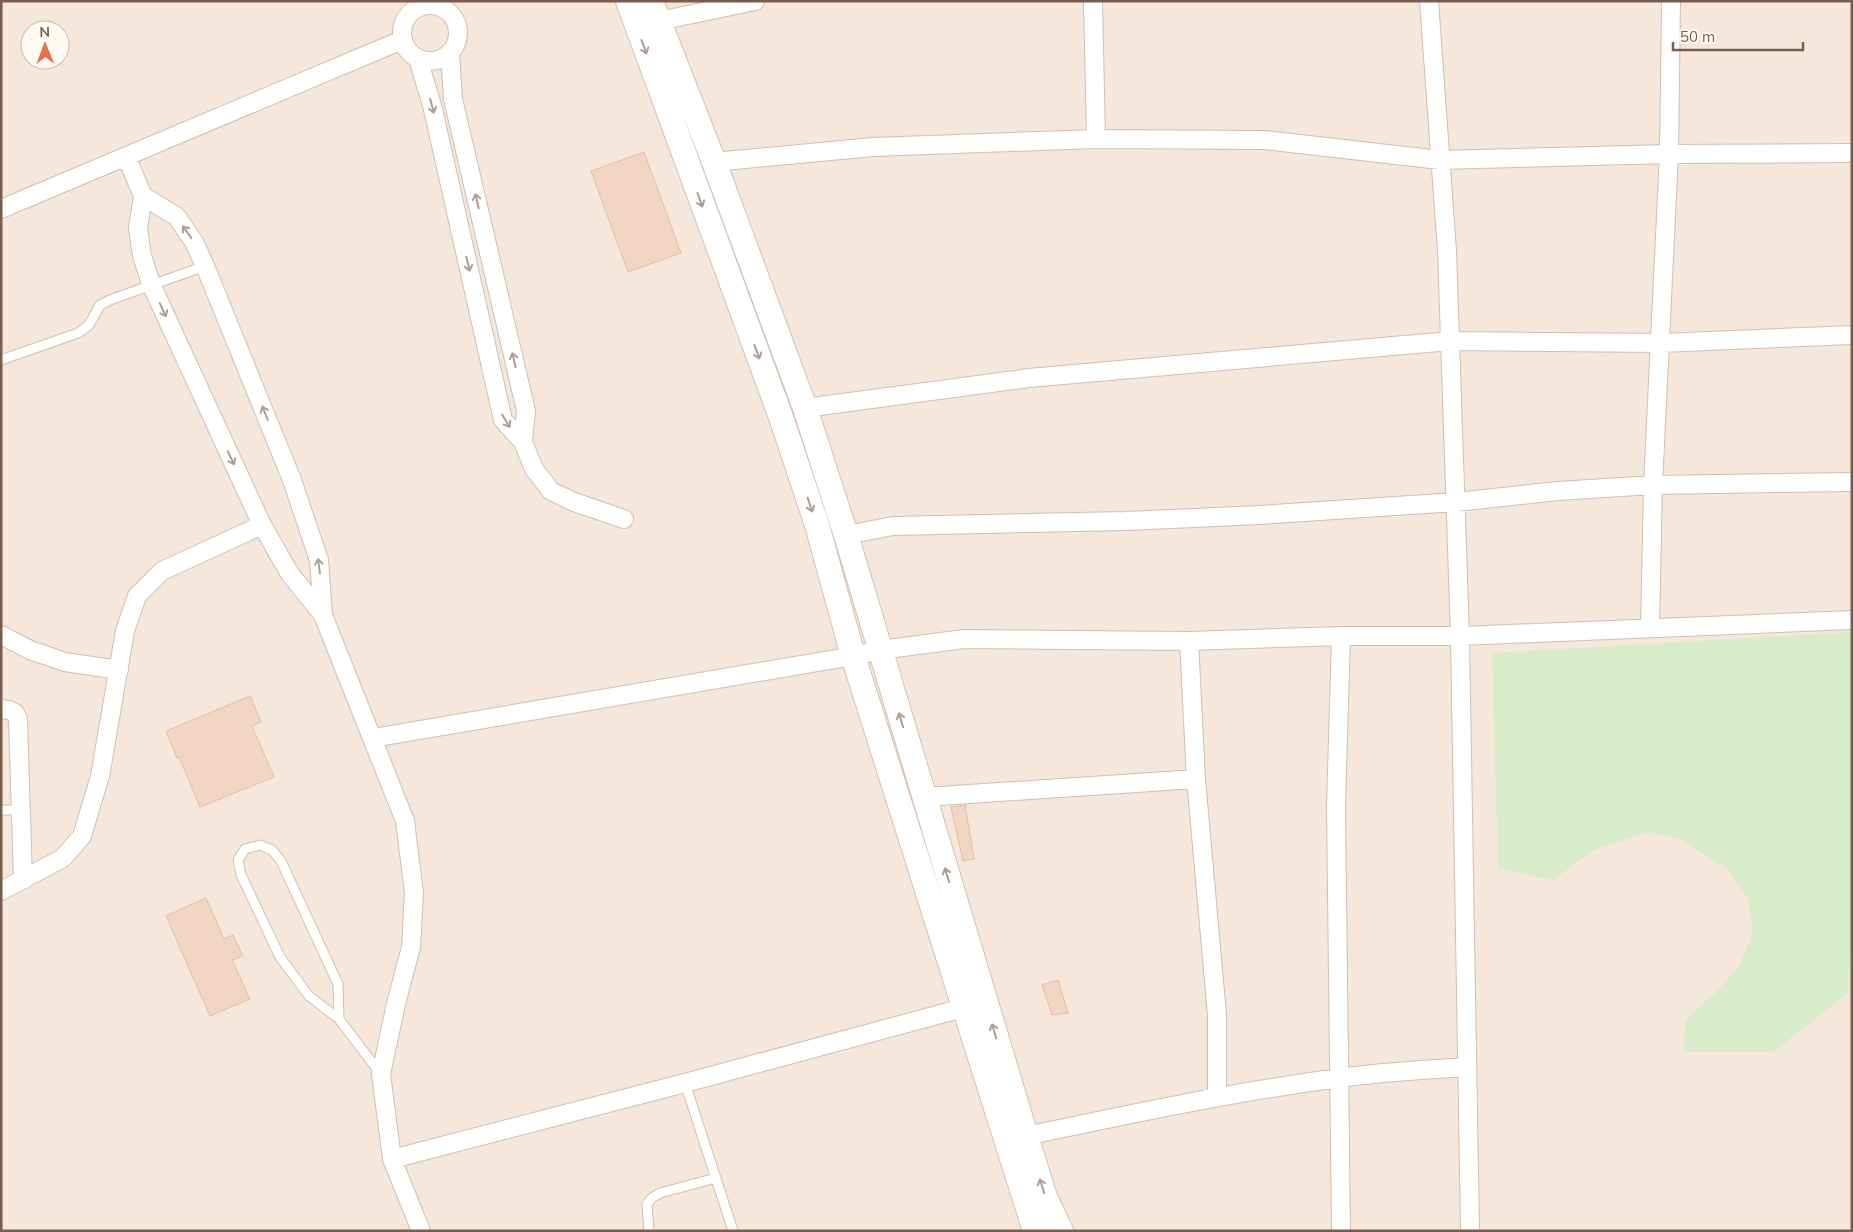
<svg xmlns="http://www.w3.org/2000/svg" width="1853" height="1232" viewBox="0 0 1853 1232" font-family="Mulish,sans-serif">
<rect width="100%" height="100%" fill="#fdf6ec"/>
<path fill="#f5e8da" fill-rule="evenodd" d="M1 1H1852V1231H1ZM30 30H60V60H30Z"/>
<path fill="#d8ecc9" d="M1852 632V919L1848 993 1773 1052H1684L1685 1020 1719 989 1740 964 1753 932 1747 897 1728 869 1677 838 1648 832 1594 850 1553 880 1498 868 1492 653Z"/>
<path fill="#f3d5c3" stroke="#e6bba3" d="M644 152 681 253 628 272 591 171Z
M250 696 261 722 252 726 274 777 200 807 179 757 177 758 166 731Z
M965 805 974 859 963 861 951 807Z
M206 898 224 939 233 935 243 956 232 960 250 999 210 1016 166 916Z
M1058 980 1068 1013 1052 1015 1042 985Z"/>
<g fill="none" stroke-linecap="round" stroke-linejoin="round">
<defs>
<path id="service" d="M1 360 78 333 89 325 100 305 110 300 205 266
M1 810H21
M339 1019 338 984 281 861 272 850 260 845 245 849 238 860 241 875 280 957 309 996 339 1019 380 1073
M685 1083 733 1231
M649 1231 647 1204 652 1198 660 1193 716 1178"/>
<path id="minor" d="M1093 1 1096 139
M1429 1 1447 251 1460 636 1470 1231
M402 33a28 28 0 1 1 56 0a28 28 0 1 1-56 0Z
M659 21 755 1
M450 53 453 99 526 411 523 442
M418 59 432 105 503 420 523 442 534 469 551 491 574 502 624 519
M126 156 143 196 138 228 142 256 151 284 262 525 290 574 323 615
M714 162 873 147 1096 139 1265 140 1440 160 1669 154 1852 153
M143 196 177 217 194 242 205 266 292 480 319 560 323 615 405 821 414 893 411 947 396 1004 381 1074 392 1159 421 1231
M1 209 402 40
M805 408 1029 378 1450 341 1661 343 1852 335
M846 535 893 526 1126 521 1260 515 1456 502 1558 491 1653 485 1852 482
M1650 628 1653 485 1669 154 1671 1
M1 635 30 650 65 662 119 670
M1341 636 1336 806 1341 1231
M1189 641 1196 779 1217 1015V1097
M1 709 9 710 15 713 18 719 23 880
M373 738 853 656 880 650 964 639 1189 641 1341 636H1460L1852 620
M924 797 1196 779
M1 891 63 858 82 836 100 776 125 631 137 596 162 571 262 525
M1026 1136C1130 1114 1234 1092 1339 1078 1382 1072 1425 1070 1467 1067
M392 1159 685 1083 963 1008"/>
<path id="secondary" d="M628 1 782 420 817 525 853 656 1035 1231
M651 1 714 162 805 408 846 535 1026 1136 1045 1197 1061 1231"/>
</defs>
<use href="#service" stroke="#d1beb0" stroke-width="11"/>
<use href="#minor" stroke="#d1beb0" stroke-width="20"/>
<use href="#secondary" stroke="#d6c0b0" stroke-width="26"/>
<use href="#service" stroke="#fff" stroke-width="9"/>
<use href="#minor" stroke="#fff" stroke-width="18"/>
<use href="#secondary" stroke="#fff" stroke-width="24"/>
</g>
<defs><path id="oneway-shaft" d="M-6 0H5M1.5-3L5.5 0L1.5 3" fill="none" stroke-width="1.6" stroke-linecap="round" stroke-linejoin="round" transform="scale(1.25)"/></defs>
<g stroke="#af9d94">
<use href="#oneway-shaft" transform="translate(644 47) rotate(70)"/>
<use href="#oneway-shaft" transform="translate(432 106) rotate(75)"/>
<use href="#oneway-shaft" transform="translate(700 200) rotate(70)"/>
<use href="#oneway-shaft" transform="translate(477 201) rotate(-103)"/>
<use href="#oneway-shaft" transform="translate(187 232) rotate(-125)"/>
<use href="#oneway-shaft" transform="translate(468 264) rotate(77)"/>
<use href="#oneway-shaft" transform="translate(163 310) rotate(65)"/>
<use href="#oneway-shaft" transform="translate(757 352) rotate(70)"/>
<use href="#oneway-shaft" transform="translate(514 360) rotate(-103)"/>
<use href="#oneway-shaft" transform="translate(265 413) rotate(-112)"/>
<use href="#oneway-shaft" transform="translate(506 421) rotate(58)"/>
<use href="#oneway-shaft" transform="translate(231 458) rotate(65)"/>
<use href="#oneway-shaft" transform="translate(810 505) rotate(72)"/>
<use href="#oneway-shaft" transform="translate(319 566) rotate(-97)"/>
<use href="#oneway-shaft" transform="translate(901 720) rotate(-107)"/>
<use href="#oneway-shaft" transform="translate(947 875) rotate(-107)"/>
<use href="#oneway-shaft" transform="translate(994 1031) rotate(-107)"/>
<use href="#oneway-shaft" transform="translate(1042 1186) rotate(-108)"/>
</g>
<rect width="1853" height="1232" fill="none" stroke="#7a5c4d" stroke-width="5"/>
<g transform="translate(45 45) rotate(359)"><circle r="24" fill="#fffaf3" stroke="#cabbb1"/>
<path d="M0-4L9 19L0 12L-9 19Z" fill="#e76f51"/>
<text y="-8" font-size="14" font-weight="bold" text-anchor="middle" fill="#7a5c4d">N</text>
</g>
<path d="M1673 42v8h130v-8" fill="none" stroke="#7a5c4d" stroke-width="2.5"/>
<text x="1680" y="42" font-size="15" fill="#7a5c4d" stroke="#fffaf3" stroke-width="4" paint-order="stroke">50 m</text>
</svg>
